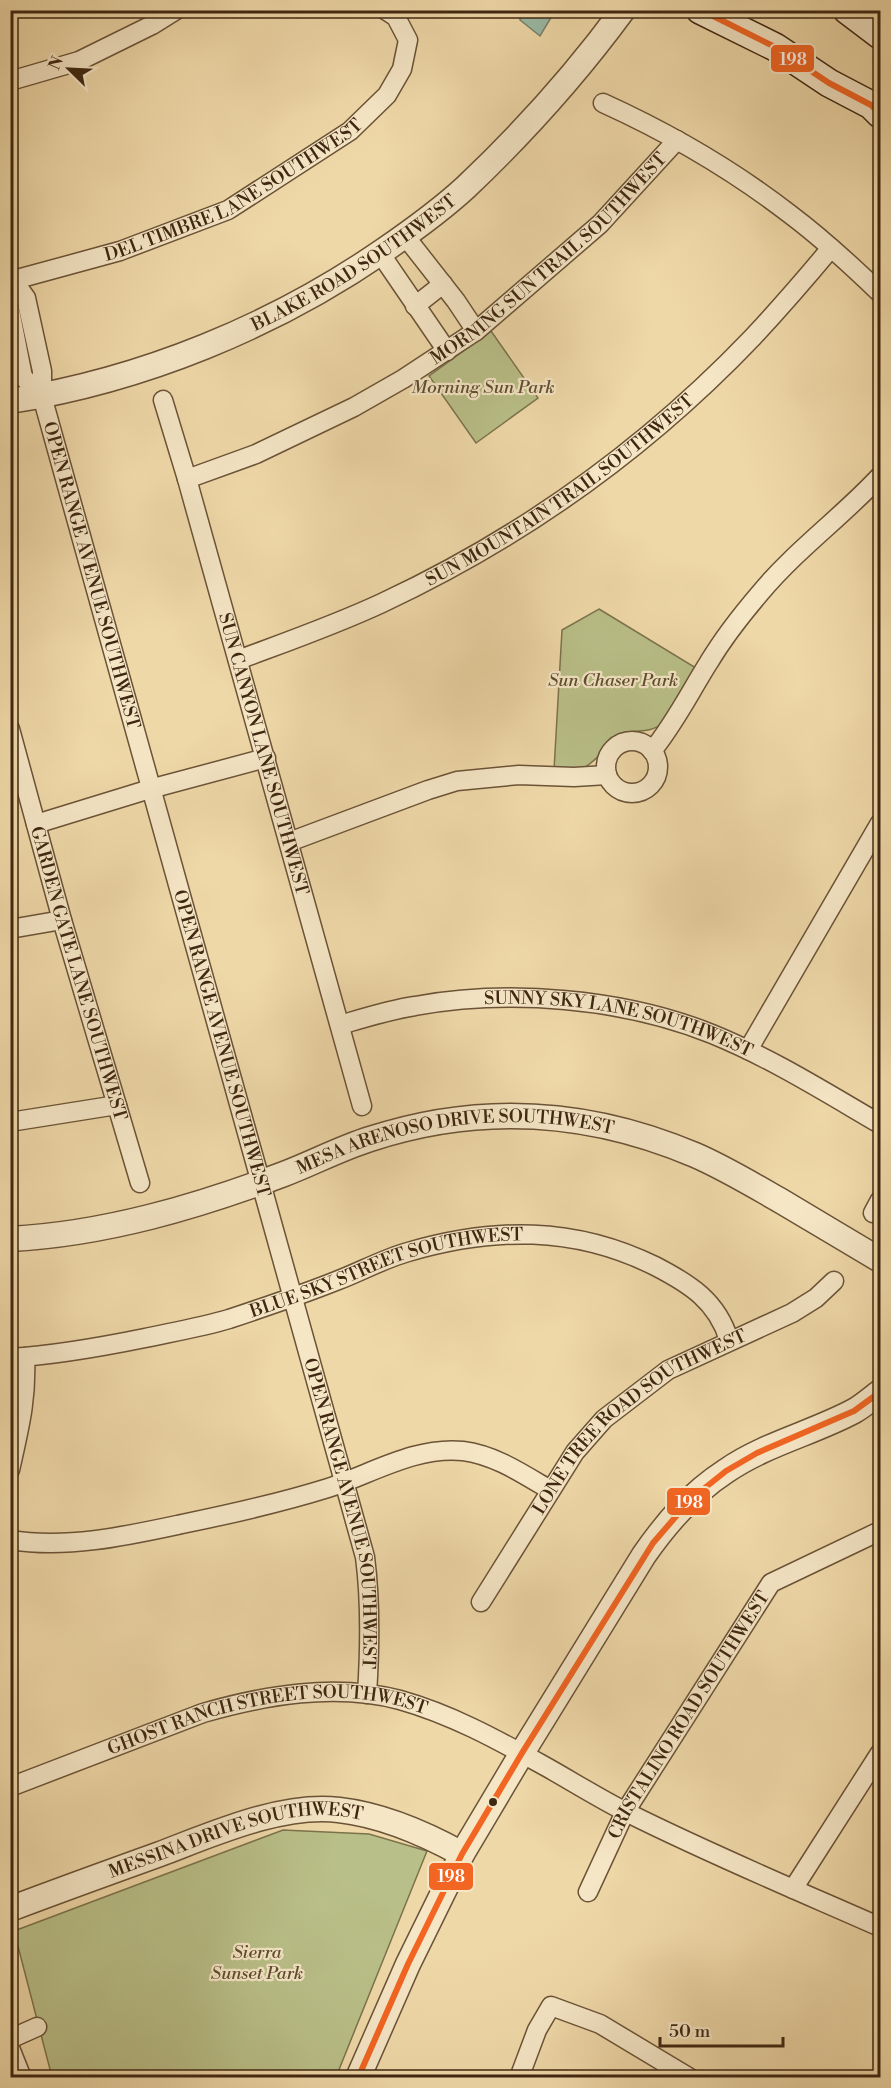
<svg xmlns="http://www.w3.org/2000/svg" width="891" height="2088" viewBox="0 0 891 2088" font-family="'Libre Bodoni',serif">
<rect width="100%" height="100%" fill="#efd8a8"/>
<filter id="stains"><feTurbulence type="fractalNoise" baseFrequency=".00333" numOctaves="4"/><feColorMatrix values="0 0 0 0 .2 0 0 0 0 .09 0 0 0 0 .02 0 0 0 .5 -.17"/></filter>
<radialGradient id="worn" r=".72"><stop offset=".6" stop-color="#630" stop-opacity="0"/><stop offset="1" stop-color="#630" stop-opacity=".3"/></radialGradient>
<path fill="#b9bf88" stroke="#7c734c" stroke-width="1.5" d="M491 331 538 398 476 443 429 376Z
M599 609 696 668 665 722C645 737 632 727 616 735 609 740 606 747 601 753 596 760 589 764 583 769L554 770 562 630Z
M283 1830 369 1834 427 1851 336 2077H52L14 1931Z"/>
<path fill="#9abaa6" stroke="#767f6a" stroke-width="1.5" d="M520 11V10L555 11 540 36 520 20Z"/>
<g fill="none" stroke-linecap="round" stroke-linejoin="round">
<defs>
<g id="minor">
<path d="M10 81 79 61 152 25 176 10"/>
<path d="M603 103C669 133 733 170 791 215 823 239 852 266 880 293"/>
<path d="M405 236 456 301 476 331"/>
<path d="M380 253 447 351"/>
<path id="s1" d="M13 280 26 298 42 371V396L365 1557C371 1603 370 1648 367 1694"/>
<path id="s2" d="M10 281 120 251 228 210 350 131 387 95 402 69 408 40 396 17 385 10"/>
<path d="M415 306 443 284"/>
<path d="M10 310 23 377 42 396"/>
<path id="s3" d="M163 400 187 479 362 1106"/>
<path id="s4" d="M187 479 256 454 354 407 403 379 476 331 600 224 677 140"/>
<path id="s5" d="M238 660C286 642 335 625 382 603 521 538 647 448 753 337 780 308 806 278 831 248"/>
<path id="s6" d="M10 729 62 920 140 1183"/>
<circle cx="632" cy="767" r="26"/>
<path d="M652 751C675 723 690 692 709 662 724 637 743 613 761 592 797 549 843 516 880 476"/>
<path d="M36 824 150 789 266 758"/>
<path d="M289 842 428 790 457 781 519 775 574 777 607 775"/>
<path d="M10 929 62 920"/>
<path id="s7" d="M340 1025C364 1018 389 1010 415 1006 509 989 623 998 712 1034 771 1058 825 1092 880 1124"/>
<path d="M748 1050 880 823"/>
<path d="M10 1122 117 1105"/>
<path d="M873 1213 880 1200"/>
<path id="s8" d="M10 1358C56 1355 101 1347 145 1338 173 1332 202 1327 229 1319 265 1307 301 1295 336 1281 360 1272 383 1259 408 1252 494 1227 574 1226 655 1266 690 1284 717 1301 729 1340"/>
<path d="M10 1470C19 1429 27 1400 25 1357"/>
<path d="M10 1540C68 1549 126 1536 182 1524 231 1514 280 1503 328 1488 371 1474 416 1446 463 1451 495 1455 523 1474 550 1490"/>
<path id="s9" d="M481 1602 575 1452 604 1419 668 1370 792 1313 816 1298 834 1281"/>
<path id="s10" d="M10 1787 203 1713C266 1695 335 1683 400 1700 450 1714 496 1739 541 1764 570 1780 598 1798 628 1813 710 1854 796 1890 880 1927"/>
<path d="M793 1889 880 1753"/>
<path id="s11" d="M588 1892 625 1812 771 1583 880 1531"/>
<path d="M10 2039 37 2027"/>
<path d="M10 2048 22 2078"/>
<path d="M519 2078 537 2030 551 2006 600 2024 690 2078"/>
</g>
<g id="tertiary">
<path id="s12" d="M10 401C143 380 272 327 383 251 412 231 440 211 466 187 523 133 576 74 623 10"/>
<path id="s13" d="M10 1239C105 1234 196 1207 284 1174 313 1163 341 1148 370 1139 480 1103 589 1110 695 1155 725 1168 753 1185 781 1201 814 1221 847 1240 880 1260"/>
<path id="s14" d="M10 1909C60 1890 110 1872 160 1854 213 1834 282 1803 339 1810 383 1815 424 1833 462 1854"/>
<path d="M358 2078 408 1964 462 1854 522 1753 644 1555C667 1522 692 1493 726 1471 765 1444 813 1433 854 1411 863 1406 872 1398 880 1392"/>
</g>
<path id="secondary" d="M700 10 775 47 829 83 871 105 880 114
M847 10 880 35"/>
</defs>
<use href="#minor" stroke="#6b5337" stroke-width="21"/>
<use href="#tertiary" stroke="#6b5337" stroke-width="27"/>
<use href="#secondary" stroke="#3f2711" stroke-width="30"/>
<use href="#minor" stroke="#f5e6c6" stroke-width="18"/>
<use href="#tertiary" stroke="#f5e6c6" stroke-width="24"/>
<use href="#secondary" stroke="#f5e6c6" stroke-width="27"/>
<defs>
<path id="bus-1" d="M701 10 775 47 829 83 871 105 880 114
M358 2078 408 1964 462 1854 522 1753 653 1543 691 1499 726 1471 757 1453 854 1411 880 1392"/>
</defs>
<use href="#bus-1" stroke="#f5e6c6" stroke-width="10"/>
<use href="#bus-1" stroke="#f26522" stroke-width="6"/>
</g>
<circle fill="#3f2711" stroke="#f5e6c6" stroke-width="2" cx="493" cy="1802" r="5"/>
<g text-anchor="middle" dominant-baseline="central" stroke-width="4.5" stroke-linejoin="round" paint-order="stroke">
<g font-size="18" fill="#3f2711" stroke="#f5e6c6">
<text stroke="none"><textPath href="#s2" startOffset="243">DEL TIMBRE LANE SOUTHWEST</textPath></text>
<text stroke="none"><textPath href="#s4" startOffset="428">MORNING SUN TRAIL SOUTHWEST</textPath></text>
<text stroke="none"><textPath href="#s12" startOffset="374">BLAKE ROAD SOUTHWEST</textPath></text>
<text stroke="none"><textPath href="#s5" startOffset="366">SUN MOUNTAIN TRAIL SOUTHWEST</textPath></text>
<text stroke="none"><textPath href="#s1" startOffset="308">OPEN RANGE AVENUE SOUTHWEST</textPath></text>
<text stroke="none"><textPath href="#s3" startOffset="368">SUN CANYON LANE SOUTHWEST</textPath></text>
<text stroke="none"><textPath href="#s6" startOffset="254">GARDEN GATE LANE SOUTHWEST</textPath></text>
<text stroke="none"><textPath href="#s7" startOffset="285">SUNNY SKY LANE SOUTHWEST</textPath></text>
<text stroke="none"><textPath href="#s1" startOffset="794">OPEN RANGE AVENUE SOUTHWEST</textPath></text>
<text stroke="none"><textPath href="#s13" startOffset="460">MESA ARENOSO DRIVE SOUTHWEST</textPath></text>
<text stroke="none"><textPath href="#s8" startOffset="388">BLUE SKY STREET SOUTHWEST</textPath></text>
<text stroke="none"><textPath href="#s9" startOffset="246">LONE TREE ROAD SOUTHWEST</textPath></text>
<text stroke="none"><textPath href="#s1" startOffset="1280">OPEN RANGE AVENUE SOUTHWEST</textPath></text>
<text stroke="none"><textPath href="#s11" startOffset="204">CRISTALINO ROAD SOUTHWEST</textPath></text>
<text stroke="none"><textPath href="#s10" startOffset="270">GHOST RANCH STREET SOUTHWEST</textPath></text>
<text stroke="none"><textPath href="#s14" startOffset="238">MESSINA DRIVE SOUTHWEST</textPath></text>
</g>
<g font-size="18" font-style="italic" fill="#5e4d2f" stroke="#f5e6c6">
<text x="483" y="387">Morning Sun Park</text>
<text x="613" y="680">Sun Chaser Park</text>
<text x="257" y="1952">Sierra<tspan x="257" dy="21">Sunset Park</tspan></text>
</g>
</g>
<g stroke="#f5e6c6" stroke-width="2">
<rect x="770" y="44" width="45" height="29" rx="6" fill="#f26522"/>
<rect x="666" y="1487" width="45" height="29" rx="6" fill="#f26522"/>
<rect x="428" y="1862" width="46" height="29" rx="6" fill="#f26522"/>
</g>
<g font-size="16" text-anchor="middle" font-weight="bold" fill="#fff">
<text x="793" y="65">198</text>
<text x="689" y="1508">198</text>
<text x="451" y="1882">198</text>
</g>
<rect width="891" height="2088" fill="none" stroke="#efd8a8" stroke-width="36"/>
<rect x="12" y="12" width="867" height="2064" fill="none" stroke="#3f2711" stroke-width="3"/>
<rect x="18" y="18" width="855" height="2052" fill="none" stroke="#3f2711" stroke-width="1.5"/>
<g transform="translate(69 69) rotate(294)" stroke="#f5e6c6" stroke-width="4.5" paint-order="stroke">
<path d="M0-4.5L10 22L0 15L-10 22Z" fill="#3f2711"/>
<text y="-9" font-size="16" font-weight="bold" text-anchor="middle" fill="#3f2711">N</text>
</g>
<path d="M660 2037v9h123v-9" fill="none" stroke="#3f2711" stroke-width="3"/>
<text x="669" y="2037" font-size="18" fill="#3f2711" stroke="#f5e6c6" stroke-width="4.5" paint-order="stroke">50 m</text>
<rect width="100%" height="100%" filter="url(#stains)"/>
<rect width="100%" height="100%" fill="url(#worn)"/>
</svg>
